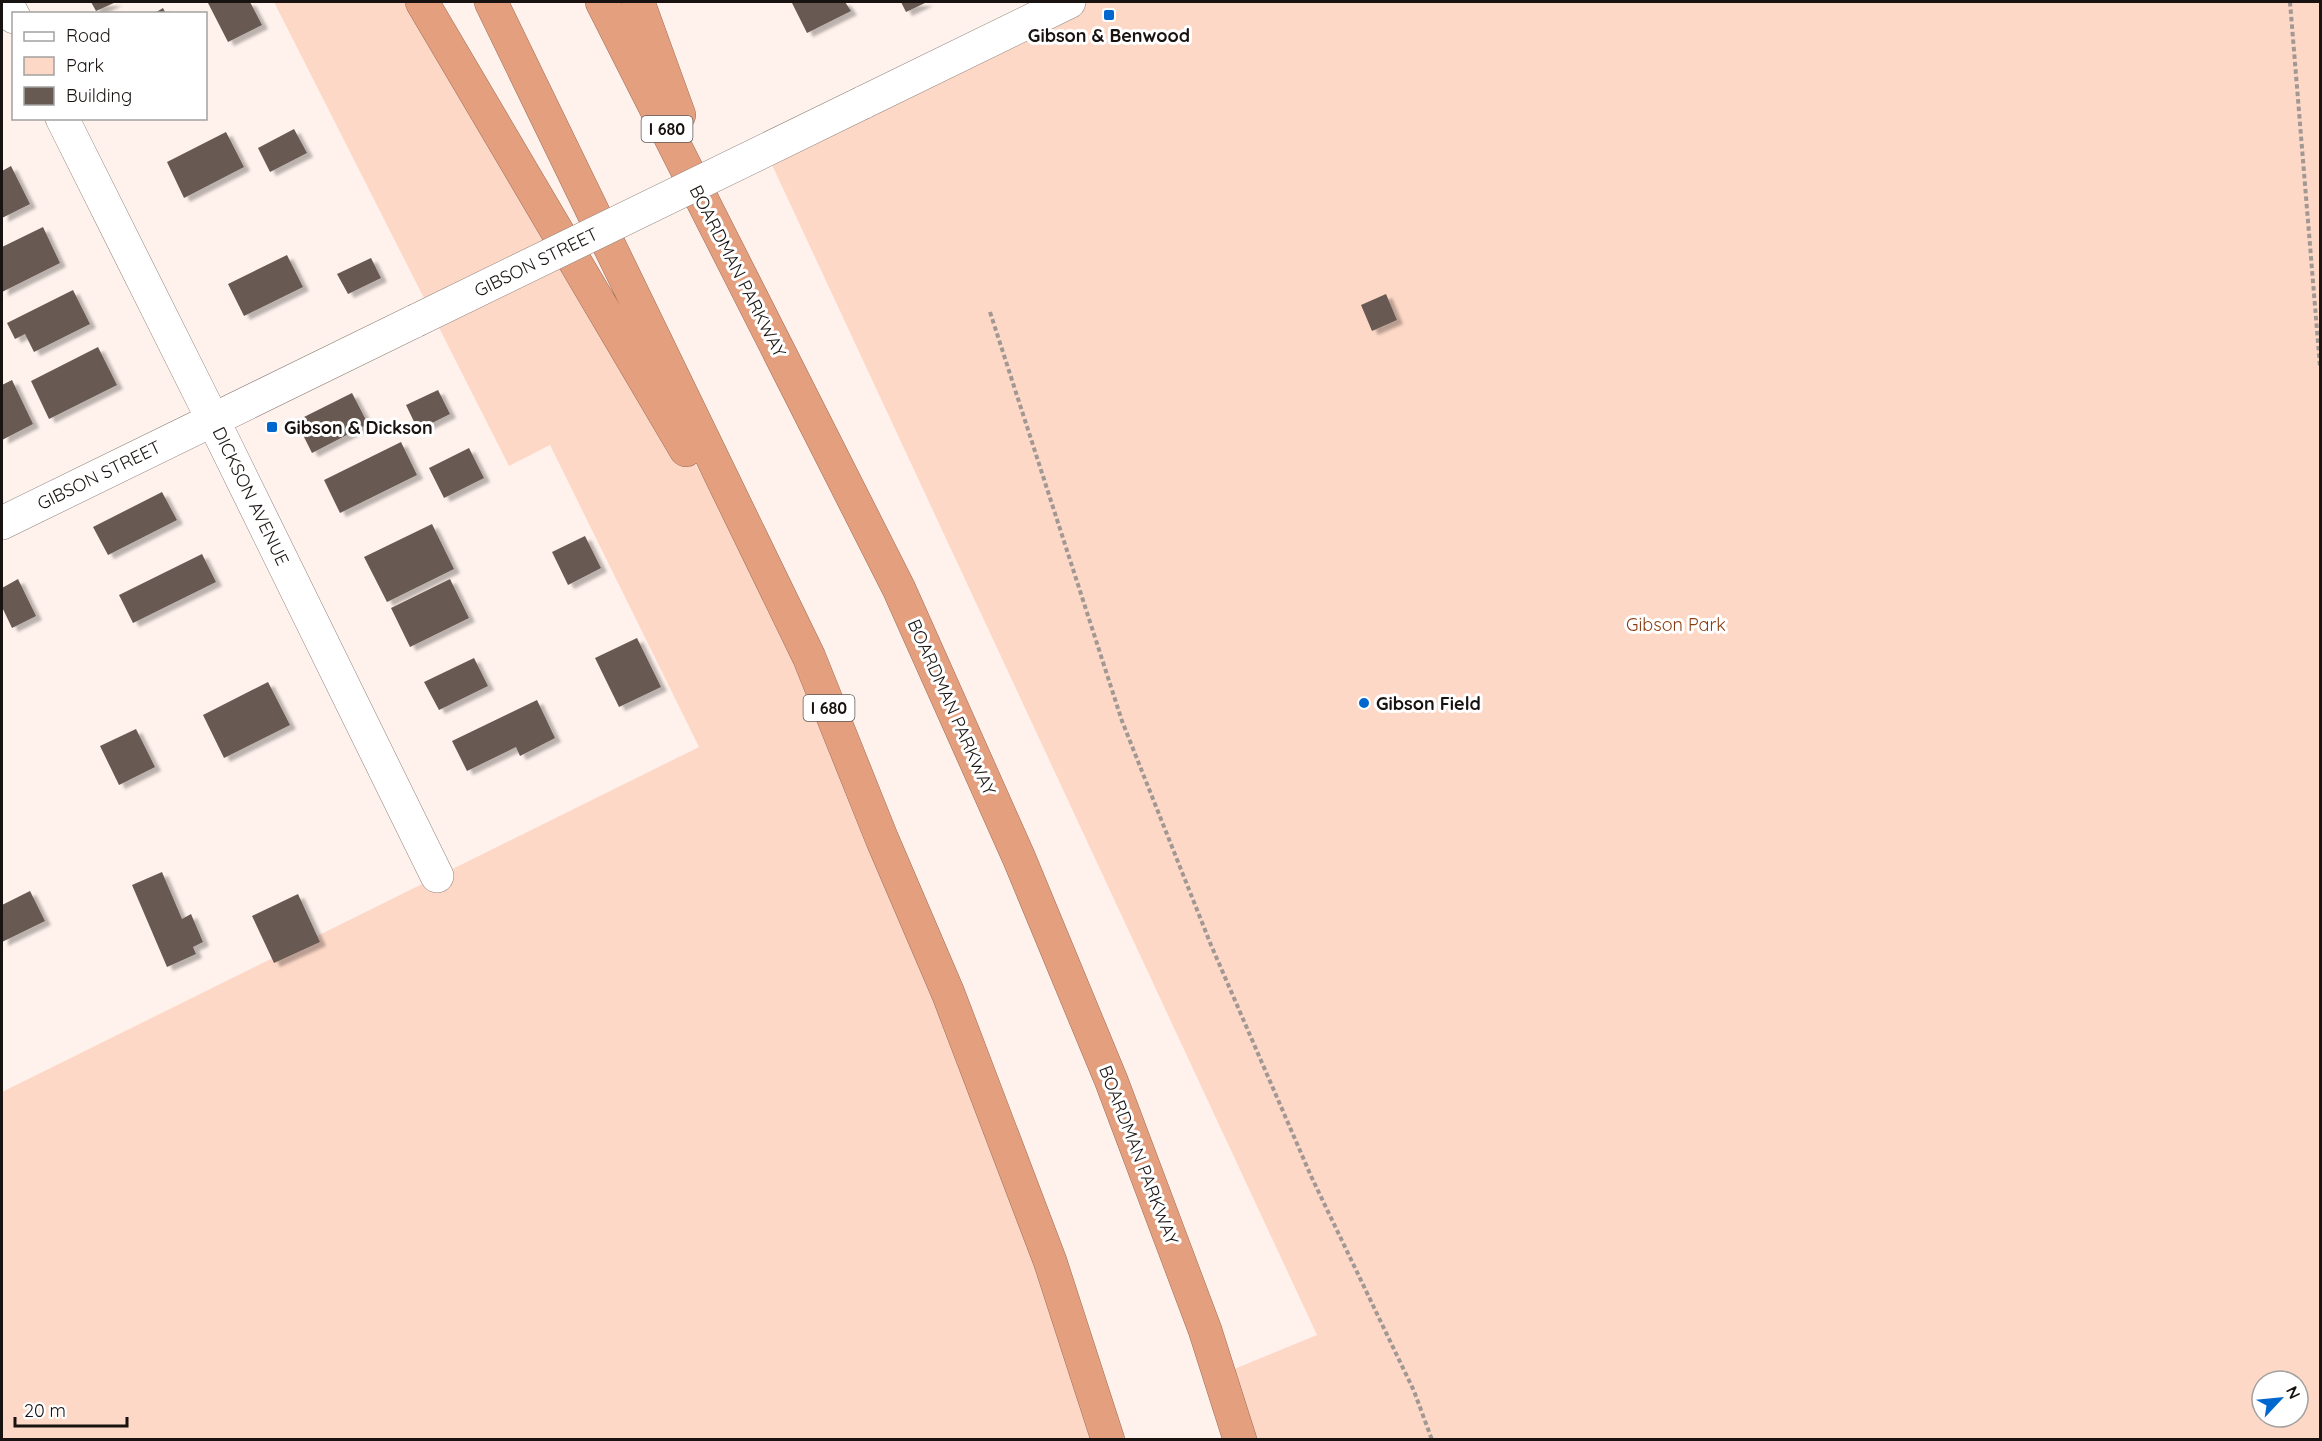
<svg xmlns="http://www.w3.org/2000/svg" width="2322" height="1441" viewBox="0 0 2322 1441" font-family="Quicksand,sans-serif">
<defs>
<filter id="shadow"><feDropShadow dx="6" dy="4" stdDeviation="1.5" flood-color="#0004"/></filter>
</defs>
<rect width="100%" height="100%" fill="#fff2ec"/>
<path fill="#fed8c7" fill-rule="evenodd" d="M274 2H422L809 657 1108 1439 2 1440V1092L699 747 550 445 509 466Z
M1069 2H2320V1439H1248L1222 1374 1317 1335 765 150ZM2262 1381H2298V1417H2262Z"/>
<path fill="#675a53" filter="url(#shadow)" d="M91 2H116L96 11Z
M210 2H250L262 25 228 42 208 3Z
M795 2H845L851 11 807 33 792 3Z
M901 2H927L906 12Z
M163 8 166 14H153Z
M294 129 307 153 270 172 258 148Z
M226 132 244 167 184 198 167 162Z
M11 166 30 204 2 218V171Z
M43 227 60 263 2 292V247Z
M287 255 303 287 244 316 228 284Z
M371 258 381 278 348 294 337 274Z
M73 290 90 324 34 352 25 334 15 339 7 323Z
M1386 294 1397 320 1372 331 1361 305Z
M98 347 117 385 49 419 31 381Z
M12 380 33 424 2 440V385Z
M438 390 450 414 418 430 406 405Z
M352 393 368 424 312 453 296 421Z
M401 442 417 475 340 513 324 480Z
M469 448 484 478 444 498 429 468Z
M162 492 177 520 108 555 93 527Z
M432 524 454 569 387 602 364 557Z
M585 536 601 568 568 585 552 552Z
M202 554 216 582 133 623 119 595Z
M18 579 36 616 12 628 2 607V588Z
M450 579 469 618 410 647 391 608Z
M637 638 661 687 619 707 595 658Z
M474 658 488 686 439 710 424 682Z
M268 682 290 725 224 758 203 715Z
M537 700 555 738 520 756 516 747 467 771 452 741Z
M136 729 155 767 119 785 100 746Z
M162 872 182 919 191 914 203 942 193 947 196 954 167 967 132 885Z
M30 891 45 921 2 942V905Z
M298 894 320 942 274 963 252 916Z"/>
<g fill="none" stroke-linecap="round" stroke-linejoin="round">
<defs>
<path id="minor" d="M6 2 14 17
M62 118 213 420 437 876"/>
<path id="tertiary" d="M862 103 1069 2
M2 523 415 321"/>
<path id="motorway" d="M422 2 686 450
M491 2 809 657 882 839 948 993 1050 1261 1108 1440
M602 2 899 589 1019 858 1111 1080 1205 1330 1240 1440
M638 2 679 115"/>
</defs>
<use href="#minor" stroke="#8f817a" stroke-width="34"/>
<use href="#tertiary" stroke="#8f817a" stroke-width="34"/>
<use href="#motorway" stroke="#9d6e58" stroke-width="34"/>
<path stroke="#a29893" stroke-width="4" stroke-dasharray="4.5 3" stroke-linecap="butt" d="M2290 2 2320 367
M990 312 1122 721 1211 945 1311 1176 1414 1391 1432 1440"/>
<use href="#minor" stroke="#fff" stroke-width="33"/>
<use href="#tertiary" stroke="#fff" stroke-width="33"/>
<use href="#motorway" stroke="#e49f7f" stroke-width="33"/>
<defs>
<path id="tertiary-bridge" d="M415 321 862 103"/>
</defs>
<use href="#tertiary-bridge" stroke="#8f817a" stroke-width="34" stroke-linecap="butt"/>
<use href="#tertiary-bridge" stroke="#fff" stroke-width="33"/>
</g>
<g fill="#0067cf" stroke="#fff" stroke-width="2">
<rect x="1103" y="9" width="12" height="12" rx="3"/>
<rect x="266" y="421" width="12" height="12" rx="3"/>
<circle cx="1364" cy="703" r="6"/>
</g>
<g text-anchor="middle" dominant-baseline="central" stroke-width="6" stroke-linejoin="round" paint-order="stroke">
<g fill="#fff" stroke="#5d5a58" stroke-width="1.5">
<rect x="641.5" y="116" width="51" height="26" rx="4.5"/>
<rect x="803.5" y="695" width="51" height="26" rx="4.5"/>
</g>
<g font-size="16" font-weight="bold" fill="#181310">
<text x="667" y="129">I 680</text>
<text x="829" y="708">I 680</text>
</g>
<g font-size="18" font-weight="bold" fill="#181310" stroke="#fff" text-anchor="start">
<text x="1109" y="35" text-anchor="middle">Gibson &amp; Benwood</text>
<text x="284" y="427">Gibson &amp; Dickson</text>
<text x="1376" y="703">Gibson Field</text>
</g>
<g font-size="18" fill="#181310" stroke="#fff">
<text transform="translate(536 262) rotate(-26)">GIBSON STREET</text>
<text transform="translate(738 271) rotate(63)">BOARDMAN PARKWAY</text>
<text transform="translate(99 475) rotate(-26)">GIBSON STREET</text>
<text transform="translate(251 496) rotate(64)">DICKSON AVENUE</text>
<text transform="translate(952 707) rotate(66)">BOARDMAN PARKWAY</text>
<text transform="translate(1139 1155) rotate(69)">BOARDMAN PARKWAY</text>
</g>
<g font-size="18" fill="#883d11" stroke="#fff">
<text x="1676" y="624">Gibson Park</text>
</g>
</g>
<rect width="2322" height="1441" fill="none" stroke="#181310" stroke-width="6"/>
<rect x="12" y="12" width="195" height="108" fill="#ffffff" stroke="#a3a19f" stroke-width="1.5"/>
<rect x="24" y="32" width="30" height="9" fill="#ffffff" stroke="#a3a19f" stroke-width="1.5"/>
<text x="66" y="42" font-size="18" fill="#181310">Road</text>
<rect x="24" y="57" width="30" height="18" fill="#fed8c7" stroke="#a3a19f" stroke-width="1.5"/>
<text x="66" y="72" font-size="18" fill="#181310">Park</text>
<rect x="24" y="87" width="30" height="18" fill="#675a53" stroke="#a3a19f" stroke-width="1.5"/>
<text x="66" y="102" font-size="18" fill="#181310">Building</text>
<g transform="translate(2280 1399) rotate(64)"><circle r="28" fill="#ffffff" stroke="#a3a19f" stroke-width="1.5"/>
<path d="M0-4.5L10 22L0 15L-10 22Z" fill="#0067cf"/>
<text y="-9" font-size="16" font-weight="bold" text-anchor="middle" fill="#181310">N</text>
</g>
<path d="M15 1417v9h112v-9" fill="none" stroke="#181310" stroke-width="3"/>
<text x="24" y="1417" font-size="18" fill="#181310" stroke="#ffffff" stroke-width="4.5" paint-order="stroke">20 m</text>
</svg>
